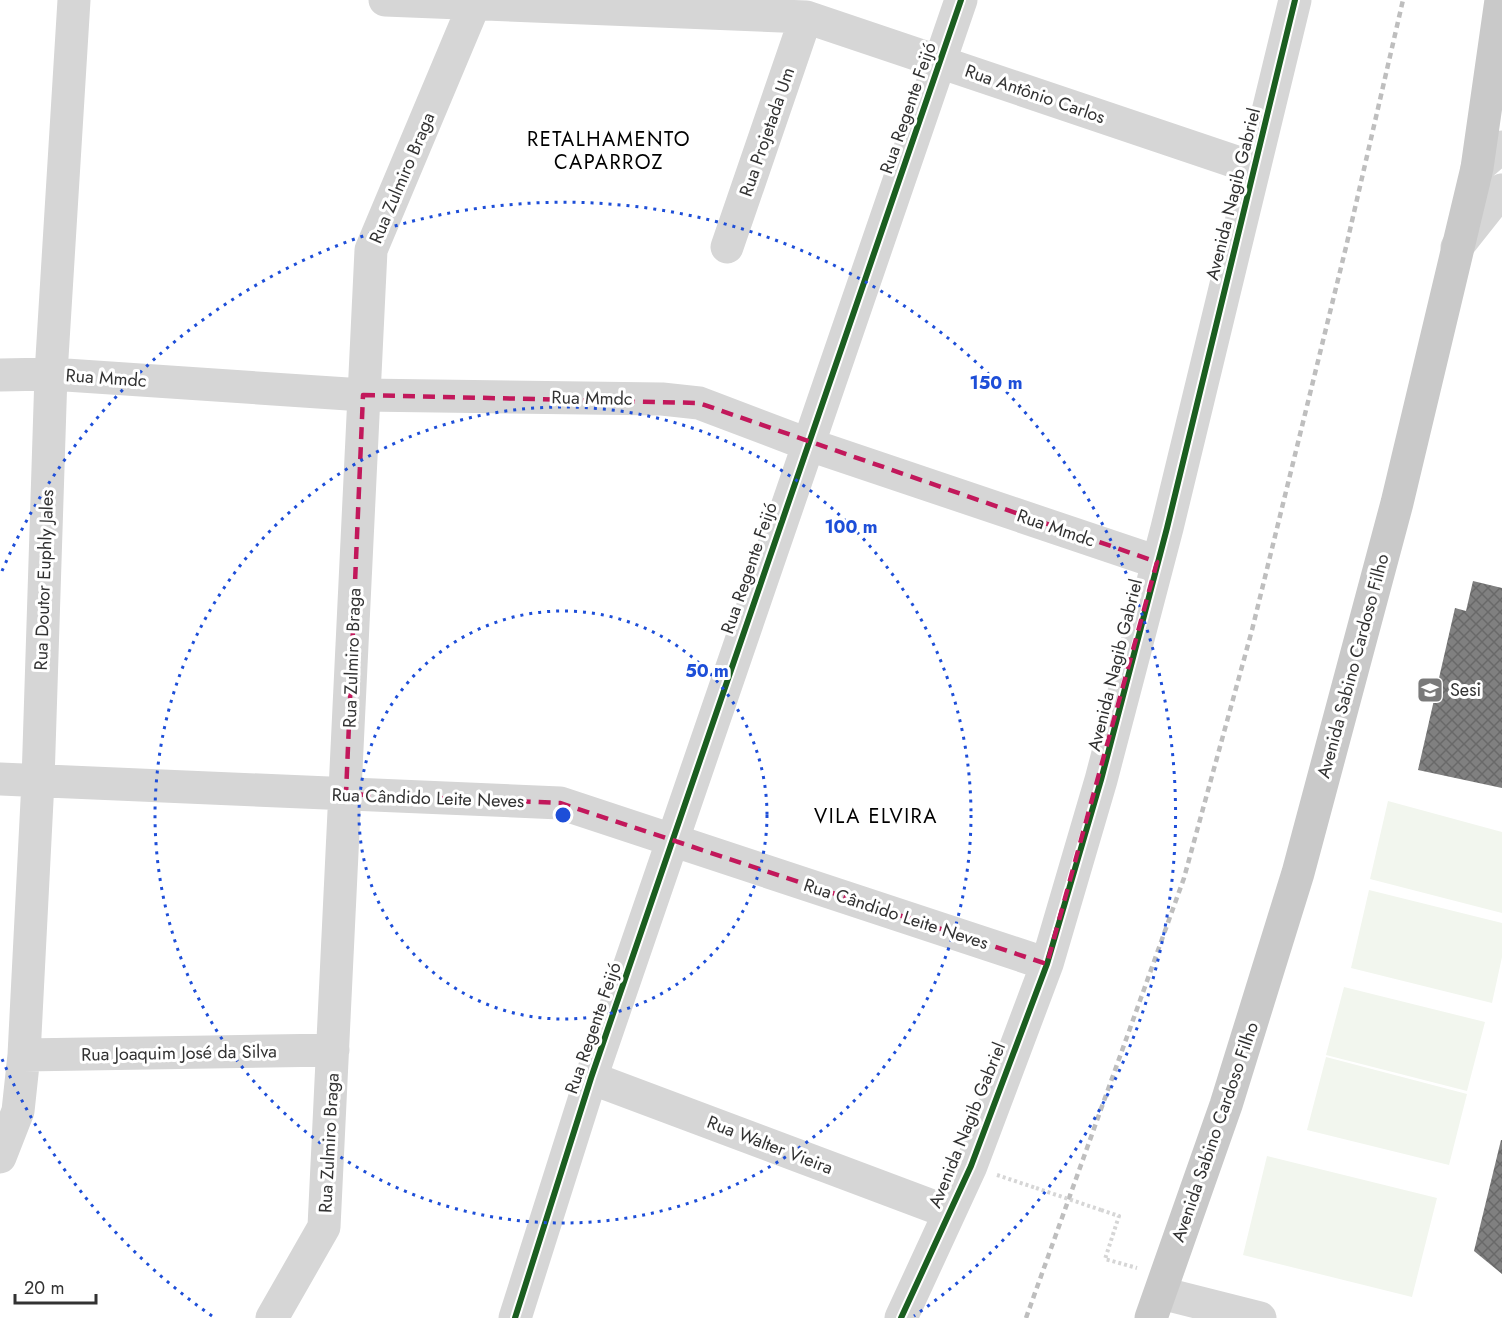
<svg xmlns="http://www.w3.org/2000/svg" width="1502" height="1318" viewBox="0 0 1502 1318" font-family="Jost,sans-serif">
<defs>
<pattern id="building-cross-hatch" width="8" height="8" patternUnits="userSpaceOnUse" patternTransform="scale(1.5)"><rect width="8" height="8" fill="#808080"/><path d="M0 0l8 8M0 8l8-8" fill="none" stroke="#696969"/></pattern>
</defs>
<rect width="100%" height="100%" fill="#fff"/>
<path fill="#f2f6ee" d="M1388 801 1502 832V913L1370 879Z
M1369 890 1502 923V957L1492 1003 1351 968Z
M1344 987 1485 1022 1467 1091 1326 1055Z
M1326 1057 1467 1094 1449 1165 1307 1130Z
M1267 1156 1437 1198 1412 1297 1243 1255Z"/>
<path fill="url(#building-cross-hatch)" d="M1473 581 1502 588V788L1418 770 1455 608 1466 611Z
M1501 1140H1502V1274L1474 1251Z"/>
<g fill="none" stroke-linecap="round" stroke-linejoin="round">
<path stroke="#d6d6d6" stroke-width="4" stroke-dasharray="3 3" stroke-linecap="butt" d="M997 1175 1036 1188
M1101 1210 1119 1216 1105 1259 1137 1268"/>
<path stroke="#d6d6d6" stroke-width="33" d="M385 0 806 17 1254 168
M1477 168 1502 147
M727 247 806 17
M1457 247 1502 190
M0 375 51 374 363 395 662 399 699 403 807 444 1157 562
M0 779 560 803 1047 964
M24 1055 333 1050
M591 1078 948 1212
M0 1157 18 1111 24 1055 38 781 51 374 74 0
M1161 1293 1260 1318
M272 1318 324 1227 371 250 476 0
M515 1318 591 1078 961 0
M901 1318 971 1166 1047 964 1101 780 1167 528 1295 0"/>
<path stroke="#c9c9c9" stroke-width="33" d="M1151 1318 1226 1105 1298 873 1397 503 1477 168 1501 0"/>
<path stroke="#bebebe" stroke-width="4.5" stroke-dasharray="6 4.5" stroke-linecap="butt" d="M1026 1318 1184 878 1252 630 1346 247 1403 0"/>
<path stroke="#d6d6d6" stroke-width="4" stroke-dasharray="3 3" stroke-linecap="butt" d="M1036 1188 1101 1210"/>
<defs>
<path id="cycleway" d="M515 1318 591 1078 961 0
M901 1318 971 1166 1047 964 1101 780 1167 528 1295 0"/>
</defs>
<use href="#cycleway" stroke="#fff" stroke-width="10"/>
<use href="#cycleway" stroke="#1b5e20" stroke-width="6"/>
</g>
<path fill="none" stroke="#c2185b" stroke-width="4.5" stroke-dasharray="12 8" stroke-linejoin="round" d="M363 395 699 403 1157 562 1047 964 560 803 346 794Z"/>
<g fill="none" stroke="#1d4ed8" stroke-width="3" stroke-dasharray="3 6">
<circle cx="563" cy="815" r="204"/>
<circle cx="563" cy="815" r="408"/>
<path d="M212 1316A612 612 0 0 1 2 1059M2 571A612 612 0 1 1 914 1316"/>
</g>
<defs>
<symbol id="school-square" viewBox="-11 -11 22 22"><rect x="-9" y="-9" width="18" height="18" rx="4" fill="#7a7a7a" stroke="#fff"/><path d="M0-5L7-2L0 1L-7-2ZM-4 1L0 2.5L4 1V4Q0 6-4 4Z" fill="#fff"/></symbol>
</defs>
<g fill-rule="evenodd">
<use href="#school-square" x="1415" y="675" width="30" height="30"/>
</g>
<g text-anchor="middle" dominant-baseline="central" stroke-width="6" stroke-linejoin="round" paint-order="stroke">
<g font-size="18" fill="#323232" stroke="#fff">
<text transform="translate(1035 94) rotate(19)">Rua Antônio Carlos</text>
<text transform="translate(908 108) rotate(-71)">Rua Regente Feijó</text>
<text transform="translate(767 132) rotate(-71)">Rua Projetada Um</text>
<text transform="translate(402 178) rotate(-67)">Rua Zulmiro Braga</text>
<text transform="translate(1233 194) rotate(-76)">Avenida Nagib Gabriel</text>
<text transform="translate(106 378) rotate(4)">Rua Mmdc</text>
<text transform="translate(592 398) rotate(1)">Rua Mmdc</text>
<text transform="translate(1056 528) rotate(19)">Rua Mmdc</text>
<text transform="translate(749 568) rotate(-71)">Rua Regente Feijó</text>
<text transform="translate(44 580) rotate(-88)">Rua Doutor Euphly Jales</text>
<text transform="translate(352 658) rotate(-88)">Rua Zulmiro Braga</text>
<text transform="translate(1115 665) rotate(-76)">Avenida Nagib Gabriel</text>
<text transform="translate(1353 666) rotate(-75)">Avenida Sabino Cardoso Filho</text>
<text transform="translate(428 798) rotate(2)">Rua Cândido Leite Neves</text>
<text transform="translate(896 914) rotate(18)">Rua Cândido Leite Neves</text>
<text transform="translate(593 1028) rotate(-71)">Rua Regente Feijó</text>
<text transform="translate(179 1053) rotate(-1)">Rua Joaquim José da Silva</text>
<text transform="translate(967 1125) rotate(-68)">Avenida Nagib Gabriel</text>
<text transform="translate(1215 1132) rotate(-71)">Avenida Sabino Cardoso Filho</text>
<text transform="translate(329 1143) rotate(-87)">Rua Zulmiro Braga</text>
<text transform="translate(770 1145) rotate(21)">Rua Walter Vieira</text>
</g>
<g font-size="18" fill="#323232" stroke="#fff" text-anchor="start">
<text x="1450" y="690">Sesi</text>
</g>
<g font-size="20" letter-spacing="1.5" fill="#000" stroke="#fff">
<text x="609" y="139">RETALHAMENTO<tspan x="609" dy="23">CAPARROZ</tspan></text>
<text x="876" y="816">VILA ELVIRA</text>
</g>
</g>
<circle cx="563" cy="815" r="9" fill="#1d4ed8" stroke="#fff" stroke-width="3"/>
<g font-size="18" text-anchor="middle" font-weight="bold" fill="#1d4ed8" stroke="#fff" stroke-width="6" stroke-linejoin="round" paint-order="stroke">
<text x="996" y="389">150 m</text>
<text x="851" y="533">100 m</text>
<text x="707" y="677">50 m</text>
</g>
<path d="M15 1294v9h81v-9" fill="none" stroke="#323232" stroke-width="3"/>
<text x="24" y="1294" font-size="18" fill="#323232" stroke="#ffffff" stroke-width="4.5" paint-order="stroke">20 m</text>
</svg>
